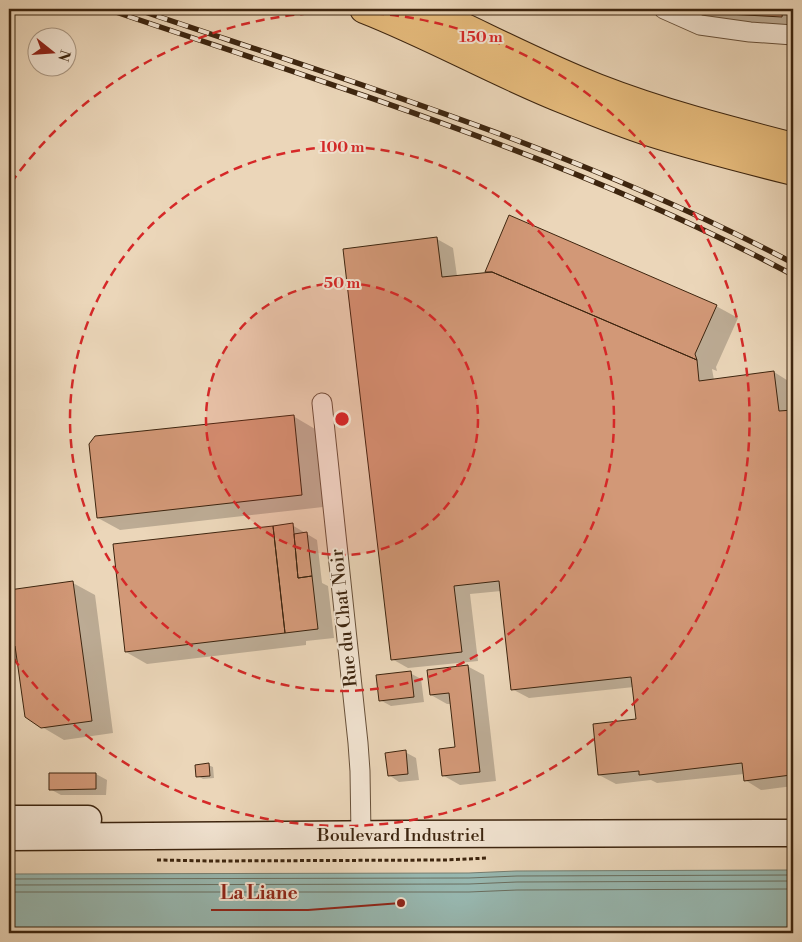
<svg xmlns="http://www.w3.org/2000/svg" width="802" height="942" viewBox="0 0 802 942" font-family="'Libre Bodoni',serif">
<rect width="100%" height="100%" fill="#ebd6b9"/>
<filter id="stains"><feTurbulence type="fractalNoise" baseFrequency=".004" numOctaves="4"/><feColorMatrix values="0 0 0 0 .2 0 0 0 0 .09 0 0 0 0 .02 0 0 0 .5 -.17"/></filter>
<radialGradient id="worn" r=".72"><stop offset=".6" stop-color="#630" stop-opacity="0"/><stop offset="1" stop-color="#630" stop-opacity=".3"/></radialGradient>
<path fill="#98b9b2" stroke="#747e71" d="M793 870V933H9V874L469 873 516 871Z"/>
<path fill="#0003" d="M693 9H793V28L714 24 693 11Z
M510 217 716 306 738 318 716 367 717 371 712 369 714 380 774 372 790 382 793 408V786L761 790 745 780 744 774 657 783 651 780 616 784 599 775 637 720 634 687 529 698 512 689 501 591 470 594 478 661 408 668 392 659 437 239 453 248 457 276 488 273 486 272Z
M293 416 315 429 323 507 120 530 98 518Z
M292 525 317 540 322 583 328 586 334 638 306 641V645L147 664 126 652Z
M73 583 95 595 113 733 64 740 42 727 18 660 9 661V591Z
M467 666 484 675 496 781 460 785 444 776 457 748 452 704H447L431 695Z
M410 673 421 679 424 702 391 706 380 700Z
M405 752 416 758 419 780 399 782 389 775Z
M208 765 213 767 214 778 203 779 198 776Z
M96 774 107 780 106 795H61L50 789Z"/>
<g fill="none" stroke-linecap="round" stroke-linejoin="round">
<path stroke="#6a6f60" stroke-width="1" d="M9 879 469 878 517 876 793 875
M9 885 469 884 517 882 793 881
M9 892H469L517 890 793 889"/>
</g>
<path fill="#d29877" stroke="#3d250f" d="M691 9H783L782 17 691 12Z
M509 215 717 305 695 354 697 360 492 272H485Z
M437 237 442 277 492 272 697 360 699 381 774 371 779 411 793 410V778H791V775L744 781 742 763 639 775V771L598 775 593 724 636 719 631 677 511 690 499 581 454 586 462 652 391 660 343 249Z
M294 415 302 495 97 518 89 444 95 436Z
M293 523 298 578 312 576 318 629 285 633 273 526Z
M273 526 285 633 125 652 113 544Z
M307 532 312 576 298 578 294 534Z
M73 581 92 721 41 728 25 717 15 646H9V590Z
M468 665 480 772 442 776 439 749 455 747 449 693 430 695 427 670Z
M411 671 414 697 379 701 376 675Z
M406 750 408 774 388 776 385 753Z
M209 763 210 776 196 777 195 765Z
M49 773H96V789L49 790Z"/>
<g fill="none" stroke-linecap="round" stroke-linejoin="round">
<defs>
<path id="street" d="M664 9 700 25 750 32 793 35
M322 403 358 743 360 771 361 835"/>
<path id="secondary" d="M9 819H88
M9 837 406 834 793 833"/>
<path id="highway" d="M364 9C433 36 499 74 568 101 595 112 622 123 650 132 697 147 745 159 793 171
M425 9C482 35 538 65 597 88 661 113 727 130 793 147"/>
</defs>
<use href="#street" stroke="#68513a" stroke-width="21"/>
<use href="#secondary" stroke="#3d250f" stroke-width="29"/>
<use href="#highway" stroke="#3d250f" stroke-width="30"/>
<path stroke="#3d250f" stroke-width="3" stroke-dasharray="4 2.5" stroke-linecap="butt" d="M157 860 212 861 445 860 488 858"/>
<use href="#street" stroke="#f2e4d2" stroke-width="19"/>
<use href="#secondary" stroke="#f2e4d2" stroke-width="26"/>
<use href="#highway" stroke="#e6bb7c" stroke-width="28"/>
<defs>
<path id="rail" d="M107 9C339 88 576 159 793 275
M136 9C358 84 585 153 793 263"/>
</defs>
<use href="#rail" stroke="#3d250f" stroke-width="5.5"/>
<use href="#rail" stroke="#f2e4d2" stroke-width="4" stroke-dasharray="11" stroke-linecap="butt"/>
</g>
<circle cx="342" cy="419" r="136" fill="#d62828" fill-opacity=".12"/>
<g fill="none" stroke="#d62828" stroke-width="2.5" stroke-dasharray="9 6">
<circle cx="342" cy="419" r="136"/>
<circle cx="342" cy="419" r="272"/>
<path d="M11 183A407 407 0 1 1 11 655"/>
</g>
<g text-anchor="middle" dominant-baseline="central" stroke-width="4" stroke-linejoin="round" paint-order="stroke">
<g font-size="18" fill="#3d250f" stroke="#f2e4d2">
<text transform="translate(344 618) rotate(-96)">Rue du Chat Noir</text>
<text x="401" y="835">Boulevard Industriel</text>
</g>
</g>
<circle cx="342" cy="419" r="8" fill="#d62828" stroke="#f2e4d2" stroke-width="2.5"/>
<g font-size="15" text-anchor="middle" font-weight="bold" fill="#d62828" stroke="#f2e4d2" stroke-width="4" stroke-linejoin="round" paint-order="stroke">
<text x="481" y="42">150 m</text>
<text x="342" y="152">100 m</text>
<text x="342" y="288">50 m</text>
</g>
<path fill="none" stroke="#8f2418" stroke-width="2" d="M401 903L308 910H211"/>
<circle fill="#8f2418" stroke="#f2e4d2" stroke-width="2" cx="401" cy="903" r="5"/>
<g font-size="19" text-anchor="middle" font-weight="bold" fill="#8f2418" stroke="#f2e4d2" stroke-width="4" stroke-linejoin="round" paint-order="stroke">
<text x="259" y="899">La Liane</text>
</g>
<rect width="802" height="942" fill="none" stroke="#ebd6b9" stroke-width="30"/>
<rect x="10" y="10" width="782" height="922" fill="none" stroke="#3d250f" stroke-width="2.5"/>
<rect x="15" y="15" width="772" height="912" fill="none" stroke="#3d250f"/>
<g transform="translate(52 52) rotate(107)"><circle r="24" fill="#f2e4d2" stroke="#aa9884"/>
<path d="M0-4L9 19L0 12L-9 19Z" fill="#8f2418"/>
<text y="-8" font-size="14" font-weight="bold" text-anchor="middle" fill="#3d250f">N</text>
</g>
<rect width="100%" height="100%" filter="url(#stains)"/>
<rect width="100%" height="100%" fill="url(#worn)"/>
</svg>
